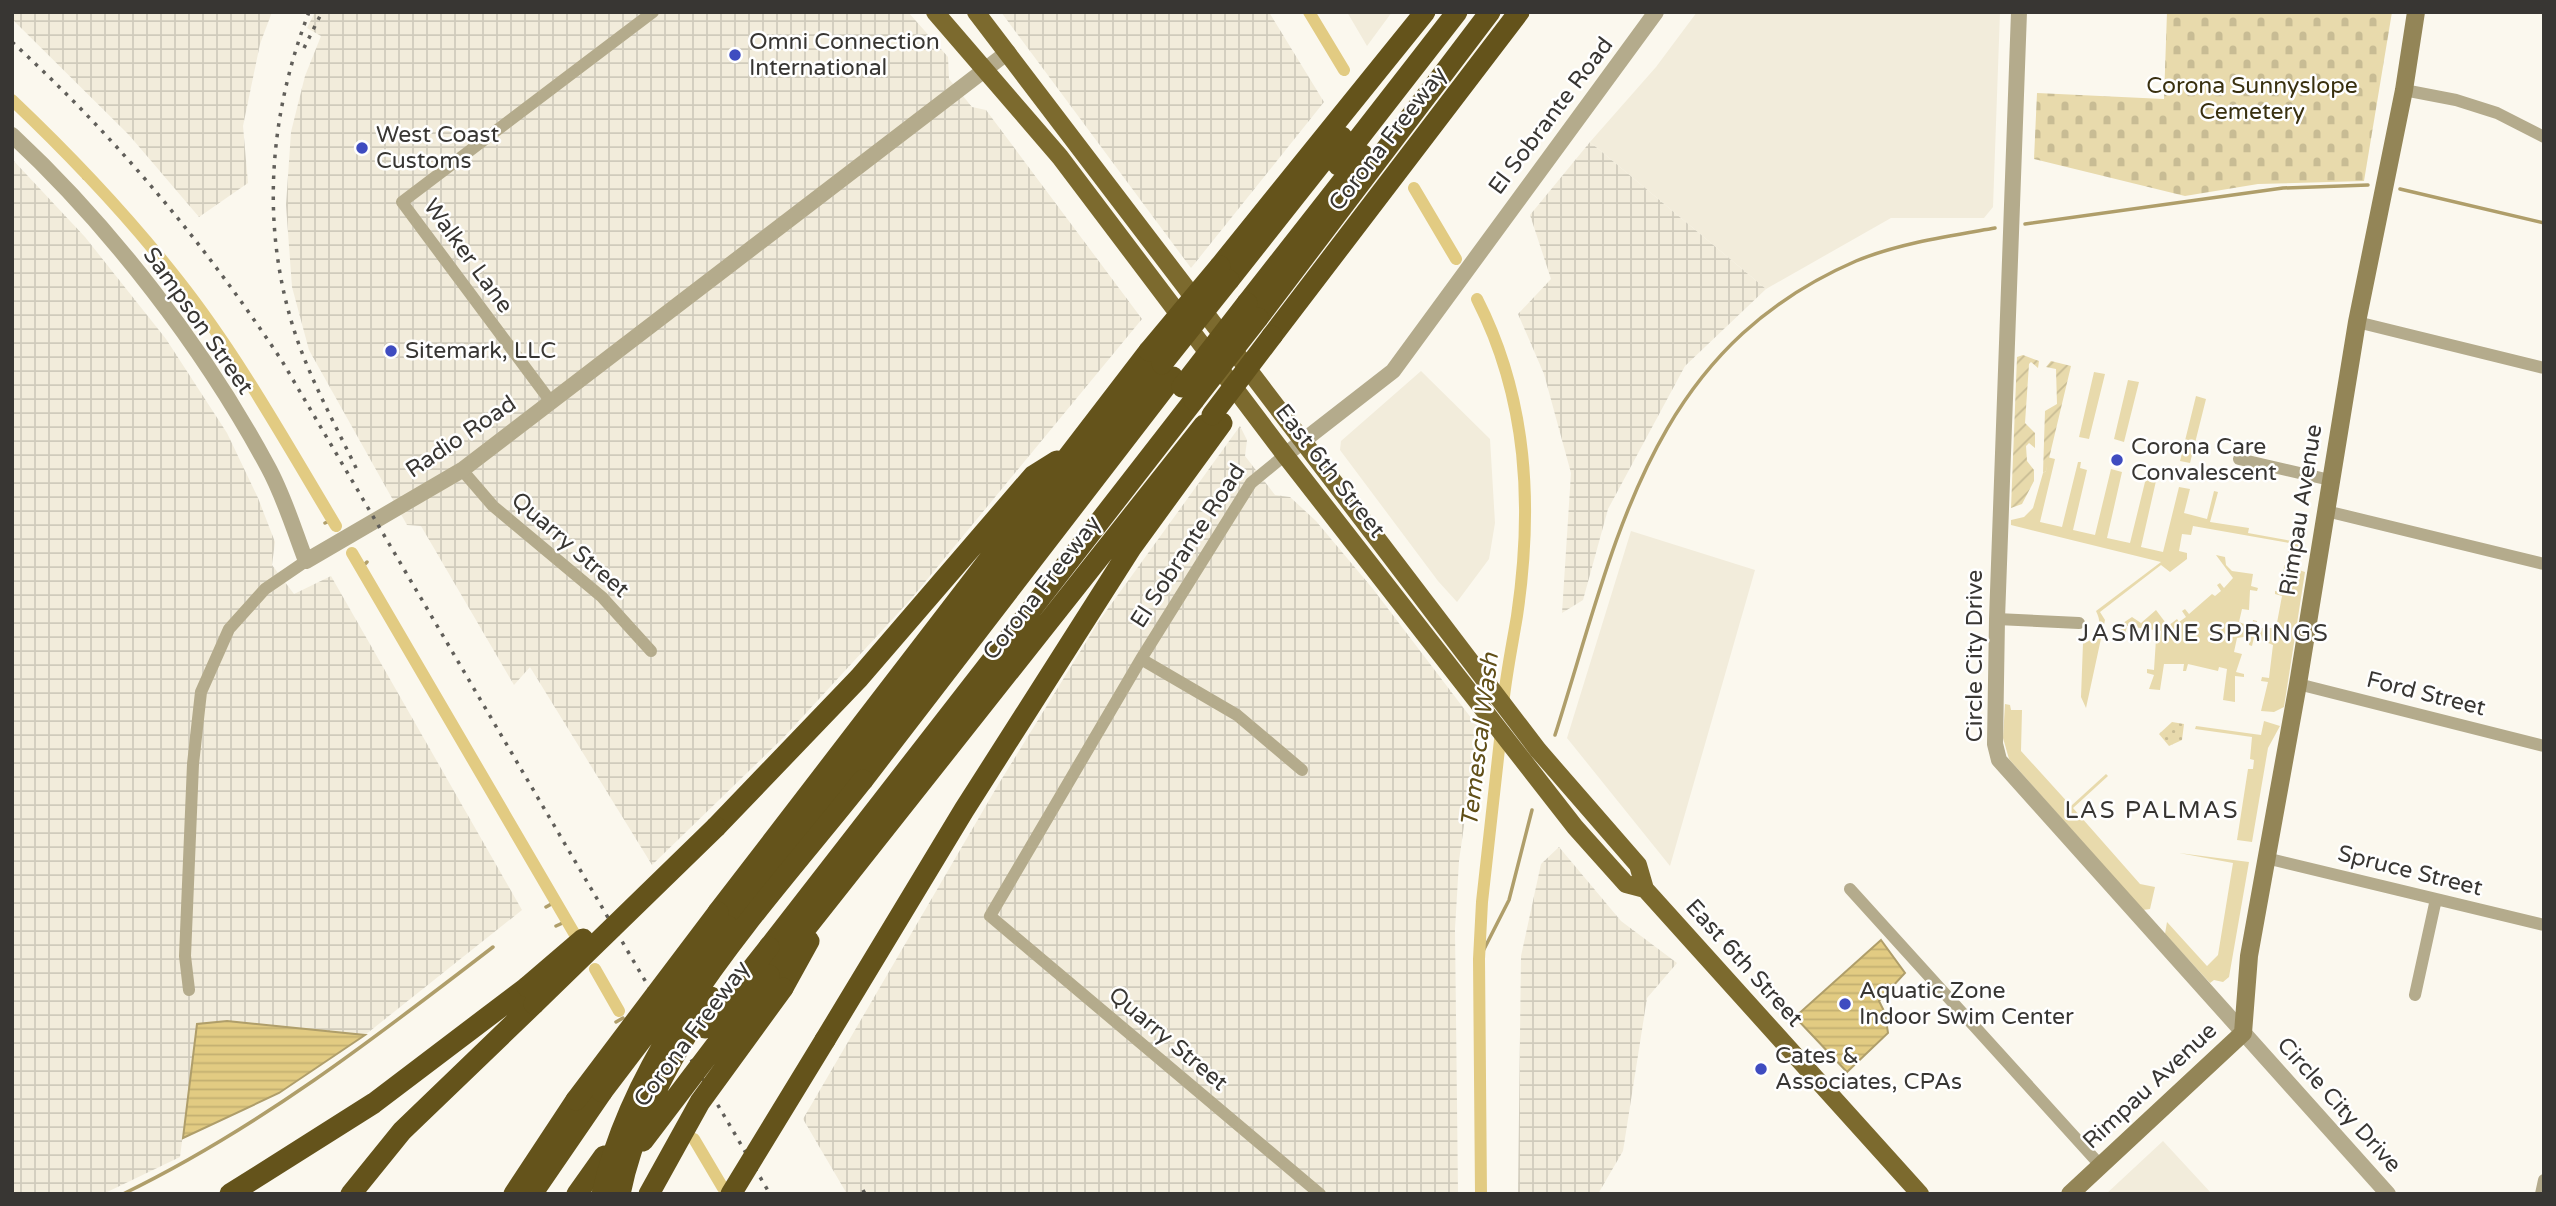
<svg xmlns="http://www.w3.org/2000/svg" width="2556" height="1206" viewBox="0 0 2556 1206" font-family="'Varela Round',sans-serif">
<defs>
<pattern id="industrial-grid" width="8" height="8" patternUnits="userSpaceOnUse" patternTransform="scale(1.75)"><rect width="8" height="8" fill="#f2ecdb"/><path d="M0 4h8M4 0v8" fill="none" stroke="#d0cbbc"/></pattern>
<pattern id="cemetery-stones" width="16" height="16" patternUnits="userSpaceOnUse" patternTransform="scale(1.75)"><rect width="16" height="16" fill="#e8daac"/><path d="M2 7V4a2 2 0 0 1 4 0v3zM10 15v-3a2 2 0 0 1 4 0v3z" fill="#c8bc94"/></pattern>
<pattern id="park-dots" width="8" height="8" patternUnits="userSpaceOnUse" patternTransform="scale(1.75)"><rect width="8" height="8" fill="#e8daac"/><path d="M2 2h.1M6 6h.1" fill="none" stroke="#c8bc94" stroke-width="1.8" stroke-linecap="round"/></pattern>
<pattern id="garden-furrows" width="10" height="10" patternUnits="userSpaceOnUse" patternTransform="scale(1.75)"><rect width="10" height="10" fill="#e8daac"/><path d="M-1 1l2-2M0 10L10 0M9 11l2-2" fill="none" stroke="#c8bc94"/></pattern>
<pattern id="water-rules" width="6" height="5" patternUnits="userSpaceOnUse" patternTransform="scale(1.75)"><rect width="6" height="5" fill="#e2cb82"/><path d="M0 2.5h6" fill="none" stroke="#c3af71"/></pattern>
</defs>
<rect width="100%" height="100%" fill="#fbf8ee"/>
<path fill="#f2ecdb" d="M1347 12H1392L1367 46Z
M1697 12H2000L1993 207 1984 218H1891L1766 289 1590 142 1656 67Z
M1421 371 1490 439 1495 523 1489 559 1457 602 1438 581 1340 450 1341 441Z
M1631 531 1755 570 1670 866 1567 738Z
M2163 1141 2212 1194H2106Z"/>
<path fill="url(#industrial-grid)" d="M12 12H272L260 44 243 126 248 183 199 217 129 135 12 19Z
M315 12H908L948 57 949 79 972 107 986 110 1142 319 911 599 784 737 652 865 530 667 514 685 421 526 407 525 309 350 292 287 286 205 291 132 305 76 321 36 307 28Z
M1001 12H1269L1324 102 1191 268Z
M1590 142 1766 289 1685 366 1608 509 1583 600 1562 613 1571 473 1544 374 1518 314 1551 279 1530 215Z
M12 159 85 237 166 339 227 433 258 498 275 542 272 565 294 594 331 576 522 910 365 1035 227 1021 197 1024 180 1157 103 1194H12Z
M1240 426 1247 440 1245 456 1275 495 1290 497 1316 521 1373 589 1478 727 1459 861 1455 929 1458 1194H847L803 1119 998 785 1099 621Z
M1559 847 1621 921 1677 963 1647 998 1623 1151 1598 1194H1518L1521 956 1541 864Z"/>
<path fill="#e8daac" d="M2094 372 2105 374 2089 439 2079 437Z
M2128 380 2139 382 2124 442 2114 439Z
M2196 396 2206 399 2190 463 2180 461Z
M2047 457 2055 459 2040 522 2062 527 2078 462H2081L2080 468 2087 470 2073 530 2095 535 2111 469 2122 472 2107 538 2130 543 2146 478 2156 481 2141 547 2163 552 2179 487 2190 489 2184 513 2207 519 2214 491 2218 492 2210 522 2249 528 2248 533 2303 543 2301 555 2288 552 2289 543 2193 526 2191 535 2182 534 2179 551 2187 553V559L2170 572 2161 565 2100 612 2105 620 2086 708 2081 697 2083 643C2100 639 2103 625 2096 611L2161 562 2011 525V520L2024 517 2033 508 2043 473 2046 471Z
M2216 555 2225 557 2226 565 2232 571 2253 574 2251 586 2258 588 2257 591 2250 590 2249 610 2242 609 2239 622 2252 627 2253 620 2257 621 2256 628H2276L2282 596 2275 594V591L2283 592 2284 565 2305 572 2284 707 2274 712 2261 711 2268 682 2261 681 2262 677 2269 678 2273 645 2254 637 2252 646 2249 645 2250 636 2237 638 2234 652 2242 654 2236 672 2244 674V677L2235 676V702L2223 700 2227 669 2219 667 2218 671 2188 664 2186 671H2183L2184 664H2164L2160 690 2149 689 2154 675 2147 673V669L2154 670 2156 639H2160L2161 631 2127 626 2125 635 2117 633V627L2132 617 2141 623 2156 610 2168 626 2177 619 2179 622 2186 617 2182 611 2185 609 2189 614 2212 594 2215 596 2221 591 2217 585 2220 583 2224 588 2233 578Z
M2005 704 2010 705 2011 710H2022L2021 751 2071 806 2106 774 2108 776 2073 808 2140 884 2155 887 2150 909 2143 910 2009 759 2003 738Z
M2264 721 2280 726 2268 748 2252 842 2237 840 2248 769H2253L2254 760 2250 759 2252 737 2195 729 2196 726 2261 735Z
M2179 853 2249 862 2229 977 2223 982 2214 980 2210 983 2165 934 2167 922 2207 966 2218 955 2233 863Z"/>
<path fill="url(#cemetery-stones)" d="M2167 12H2392L2364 181 2258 184 2185 196 2034 159 2037 93 2164 99Z"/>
<path fill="url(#park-dots)" d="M2172 722 2184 724 2182 740 2169 746 2159 734Z"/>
<path fill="url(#garden-furrows)" d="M2023 355 2039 361 2038 368 2031 362 2029 364 2025 423 2035 433V448L2029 443 2026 446 2027 461 2034 470V481L2022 504 2011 508 2017 357Z
M2051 361 2071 366 2046 471 2043 473 2045 411 2057 404 2056 369 2046 367Z"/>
<path fill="url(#water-rules)" stroke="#af9e6a" stroke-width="2" d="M1881 940 1905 973 1879 1001 1885 1013 1888 1033 1847 1072 1795 1017Z
M227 1021 365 1035 279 1093 183 1138 197 1024Z"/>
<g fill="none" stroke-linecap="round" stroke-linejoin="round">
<path stroke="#af9e6a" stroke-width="3.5" d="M84 178 86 175
M2400 189 2544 223
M2025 224 2283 188 2368 185
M325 523 332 520
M363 566 367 562
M1555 735C1617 541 1648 351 1856 261 1900 243 1949 236 1995 228
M546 907 555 902
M556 926 567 921
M1479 959 1509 900 1532 810
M616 1022 623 1018
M123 1194C257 1129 375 1038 493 947"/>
<path stroke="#e2cb82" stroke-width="12" d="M1309 12 1344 70
M12 100C71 156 128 216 178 280 238 356 286 443 336 526
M1414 188 1456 259
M1477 299C1528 399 1533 507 1517 616 1512 646 1506 675 1503 705
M352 553 574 933
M595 969 619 1011
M694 1139 723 1188
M1481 1194 1479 959 1482 902 1501 731"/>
<path stroke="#b4ab8c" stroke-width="12" d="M2404 90 2456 100 2497 113 2544 137
M2357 322 2544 368
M551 402 402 202 653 12
M1285 455 1251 483 1141 659 990 916 1320 1194
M2239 459 2330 480
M462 470 493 506 602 597 651 651
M2326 511 2544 564
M1997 619 2079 623
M1141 659 1237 715 1302 770
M2298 684 2544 746
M2266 858 2544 925
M1850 889 2101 1166
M189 990 185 956 193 764 201 692 229 629 265 589 306 561
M2415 995 2436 899
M2541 1194 2544 1180"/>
<path stroke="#b4ab8c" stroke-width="16" d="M2019 12 1997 619 1995 744 1999 760 2388 1194
M12 135C111 227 204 348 268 467 284 496 294 530 306 561L462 470 1008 52
M1285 455 1393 371 1656 12"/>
<path stroke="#938557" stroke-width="18" d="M2070 1194 2243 1033 2249 956 2298 684 2357 322 2404 90 2416 12"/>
<path stroke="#7c6a2e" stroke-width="18" d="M935 12 1060 157 1285 455 1575 827 1626 884 1645 889
M976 12 1538 750 1638 865 1645 889 1920 1194"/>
<path stroke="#64531b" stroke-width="21" d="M1338 165 1457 12
M1220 266 1425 12
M1229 280 1342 137
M1247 303 1363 155
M1258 318 1490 12
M1272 336 1519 12
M863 780 1173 377
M716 827 859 678 1033 476 1057 461
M718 912 1149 351
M728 926 1162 364
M769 947 1194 400
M769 975 1204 425
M783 988 809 941
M825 1040 964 810 1131 548 1222 423
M230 1194 374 1103 527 987
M351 1194 402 1131 534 1004
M514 1194 576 1100
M532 1194 602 1092
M577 1194 604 1156"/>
<path stroke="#615f5a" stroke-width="3.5" stroke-dasharray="3.5 7" stroke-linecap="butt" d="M309 12C268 118 260 231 297 339 313 385 338 430 359 474
M12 42C117 138 204 243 282 361L770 1194
M304 48 322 12
M863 1190 865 1194"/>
<path stroke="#64531b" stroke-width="21" d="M1149 351 1220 266
M1162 364 1229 280
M1182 387 1247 303
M1194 400 1258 318
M1212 415 1272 336
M527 987 583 939
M534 1004 716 827
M705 1028 769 947
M602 1092 728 926
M576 1100 718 912
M643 1141 769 975
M602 1194C638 1035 764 905 863 780
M620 1194C634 1123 671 1056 711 997
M649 1194 700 1102 783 988
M731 1194 825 1040"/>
</g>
<g fill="#3f4cc0" stroke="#fff" stroke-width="2.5">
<circle cx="735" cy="55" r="7"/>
<circle cx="362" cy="148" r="7"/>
<circle cx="391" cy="351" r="7"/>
<circle cx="2117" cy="460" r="7"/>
<circle cx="1845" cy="1004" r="7"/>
<circle cx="1761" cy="1069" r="7"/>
</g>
<g text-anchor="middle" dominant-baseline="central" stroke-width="5" stroke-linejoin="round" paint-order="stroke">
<g font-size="23" fill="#383633" stroke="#fff" text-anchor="start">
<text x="749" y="42">Omni Connection<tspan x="749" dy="26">International</tspan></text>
<text x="376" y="135">West Coast<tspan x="376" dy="26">Customs</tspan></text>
<text x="405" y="351">Sitemark, LLC</text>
<text x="2131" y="447">Corona Care<tspan x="2131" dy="26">Convalescent</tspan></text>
<text x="1859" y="991">Aquatic Zone<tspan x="1859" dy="26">Indoor Swim Center</tspan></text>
<text x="1775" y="1056">Cates &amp;<tspan x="1775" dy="26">Associates, CPAs</tspan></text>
</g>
<g font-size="23" fill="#39300f" stroke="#fff">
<text x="2252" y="86">Corona Sunnyslope<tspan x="2252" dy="26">Cemetery</tspan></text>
</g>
<g font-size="23" fill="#383633" stroke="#fff">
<text transform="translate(1551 116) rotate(-53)">El Sobrante Road</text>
<text transform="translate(1388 139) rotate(-52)">Corona Freeway</text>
<text transform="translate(468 256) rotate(54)">Walker Lane</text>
<text transform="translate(198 321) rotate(55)">Sampson Street</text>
<text transform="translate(461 437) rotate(-34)">Radio Road</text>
<text transform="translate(1330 471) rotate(52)">East 6th Street</text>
<text transform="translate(2301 510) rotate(-81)">Rimpau Avenue</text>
<text transform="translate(570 545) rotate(41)">Quarry Street</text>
<text transform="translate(1188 546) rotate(-57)">El Sobrante Road</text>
<text transform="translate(1042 588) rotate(-52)">Corona Freeway</text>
<text transform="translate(1975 656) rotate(-90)">Circle City Drive</text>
<text transform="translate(2426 694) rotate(14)">Ford Street</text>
<text transform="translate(2410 871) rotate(14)">Spruce Street</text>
<text transform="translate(1744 963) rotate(48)">East 6th Street</text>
<text transform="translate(692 1034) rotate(-53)">Corona Freeway</text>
<text transform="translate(1168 1039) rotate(40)">Quarry Street</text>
<text transform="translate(2150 1086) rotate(-43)">Rimpau Avenue</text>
<text transform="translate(2339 1105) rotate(48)">Circle City Drive</text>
</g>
<g font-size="24" letter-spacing="2" fill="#383633" stroke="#fff">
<text x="2204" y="633">JASMINE SPRINGS</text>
<text x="2152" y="810">LAS PALMAS</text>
</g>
<g font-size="24" font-style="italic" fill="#604f18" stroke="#fff">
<text transform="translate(1480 740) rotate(-83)">Temescal Wash</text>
</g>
</g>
<rect width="2556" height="1206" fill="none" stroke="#383633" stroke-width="28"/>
</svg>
